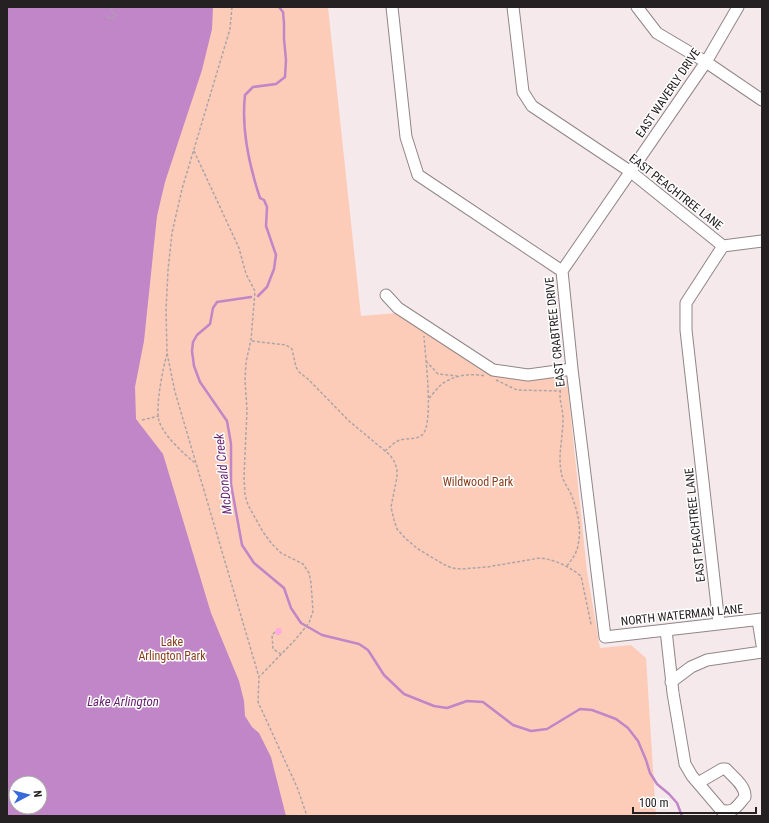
<svg xmlns="http://www.w3.org/2000/svg" width="769" height="823" viewBox="0 0 769 823" font-family="'Roboto Condensed',sans-serif">
<rect width="100%" height="100%" fill="#f5e9eb"/>
<path fill="#fcccb9" fill-rule="evenodd" d="M7 7H328L361 316 397 313 473 364 491 373 523 380 557 376 567 381 587 571 600 648 631 645 646 658 656 816H7ZM16 783H40V807H16Z"/>
<path fill="#c086c7" fill-rule="evenodd" d="M7 7H213L212 29 202 70 165 182 157 216 144 341 135 387 136 419 163 454 211 613 239 681 244 701 245 716 252 727 259 733 271 757 286 816H7ZM16 783H40V807H16Z"/>
<g fill="none" stroke-linecap="round" stroke-linejoin="round">
<path stroke="#c086c7" stroke-width="2.5" d="M258 296 267 287 274 269 276 255 266 226 267 207 264 200 260 198C249 165 241 130 245 95L253 87 276 84 285 77 286 60 284 39V23L283 12 279 7
M251 297 217 302 213 308 210 324 197 335 193 342 192 351 194 366 200 382 227 421 231 444V484L242 545 254 563 284 588 291 608 301 623 322 635 359 644 368 650 384 675 404 694 434 706 447 708 467 701 483 702 513 725 531 731 547 729 580 709 592 710 616 719 628 728 638 741 646 760 650 773 657 784 669 794 677 803 682 816"/>
</g>
<path fill="#fdacdd" d="M277 628H281L282 633 279 635H276L275 631Z"/>
<g fill="none" stroke-linecap="round" stroke-linejoin="round">
<defs>
<path id="minor" d="M392 7 406 137 418 175 562 271 572 369 605 637 762 619
M513 7 523 92 532 106 631 172 723 246 686 303V330L719 624
M637 7 657 33 706 62 762 100
M723 246 762 241
M562 271 706 62 738 7
M386 295 398 308 493 370 528 375 572 369
M758 620 762 645
M666 630 673 693 685 764 692 776 721 810C734 814 737 806 745 797 746 786 733 777 726 769H722L698 783
M671 682 691 667 707 660 762 652"/>
</defs>
<use href="#minor" stroke="#918688" stroke-width="13"/>
<path stroke="#ada4a6" stroke-width="1.5" stroke-dasharray="3 2" stroke-linecap="butt" d="M111 7 115 16
M232 7 230 29 182 189 172 233 168 270 166 310 167 353 175 392 259 677 258 702 297 787 307 816
M107 16 109 19 118 15
M194 151 239 248 246 274 255 291 251 340 246 362 245 380 247 410 244 478 245 495 248 505 263 532 272 544 281 553 303 564 309 573 311 583 313 611 309 623 295 640 260 676
M252 341 286 345 292 349 296 367 299 372 308 379 349 421 390 455 394 461 397 469V477L391 507 394 520 397 529 405 538 418 549 443 564 452 568 461 569 487 567 540 558C556 560 568 566 581 576L591 624 593 625
M167 354C163 368 155 407 159 421 164 436 183 453 195 463
M426 361 438 374 457 376
M496 380 517 390 560 391
M562 380C561 386 560 392 560 398 561 405 563 412 563 419 563 437 558 454 561 471 562 480 567 486 571 494 577 509 582 528 578 545 577 553 572 559 567 566
M429 398C433 394 437 388 442 384 454 375 471 373 485 376
M142 420 159 416
M385 451C390 447 394 442 400 440 407 438 418 440 423 434 434 421 425 355 424 336
M275 632 272 635 273 649 281 654"/>
<use href="#minor" stroke="#fff" stroke-width="11"/>
</g>
<g text-anchor="middle" dominant-baseline="central" stroke-width="3" stroke-linejoin="round" paint-order="stroke">
<g font-size="12" fill="#252122" stroke="#fff">
<text transform="translate(668 93) rotate(-56)">EAST WAVERLY DRIVE</text>
<text transform="translate(676 192) rotate(38)">EAST PEACHTREE LANE</text>
<text transform="translate(555 332) rotate(-96)">EAST CRABTREE DRIVE</text>
<text transform="translate(695 525) rotate(-96)">EAST PEACHTREE LANE</text>
<text transform="translate(682 615) rotate(-6)">NORTH WATERMAN LANE</text>
</g>
<g font-size="12" fill="#883c1a" stroke="#fff">
<text x="478" y="482">Wildwood Park</text>
<text x="172" y="642">Lake<tspan x="172" dy="14">Arlington Park</tspan></text>
</g>
<g font-size="13" font-style="italic" fill="#661f6e" stroke="#fff">
<text transform="translate(223 474) rotate(-96)">McDonald Creek</text>
<text x="123" y="701">Lake Arlington</text>
</g>
</g>
<rect width="769" height="823" fill="none" stroke="#252122" stroke-width="16"/>
<g transform="translate(28 795) rotate(83)"><circle r="19" fill="#ffffff" stroke="#a8a6a7"/>
<path d="M0-3L7 15L0 10L-7 15Z" fill="#396ada"/>
<text y="-6" font-size="11" font-weight="bold" text-anchor="middle" fill="#252122">N</text>
</g>
<path d="M633 807v6h123v-6" fill="none" stroke="#252122" stroke-width="2"/>
<text x="639" y="807" font-size="12" fill="#252122" stroke="#ffffff" stroke-width="3" paint-order="stroke">100 m</text>
</svg>
